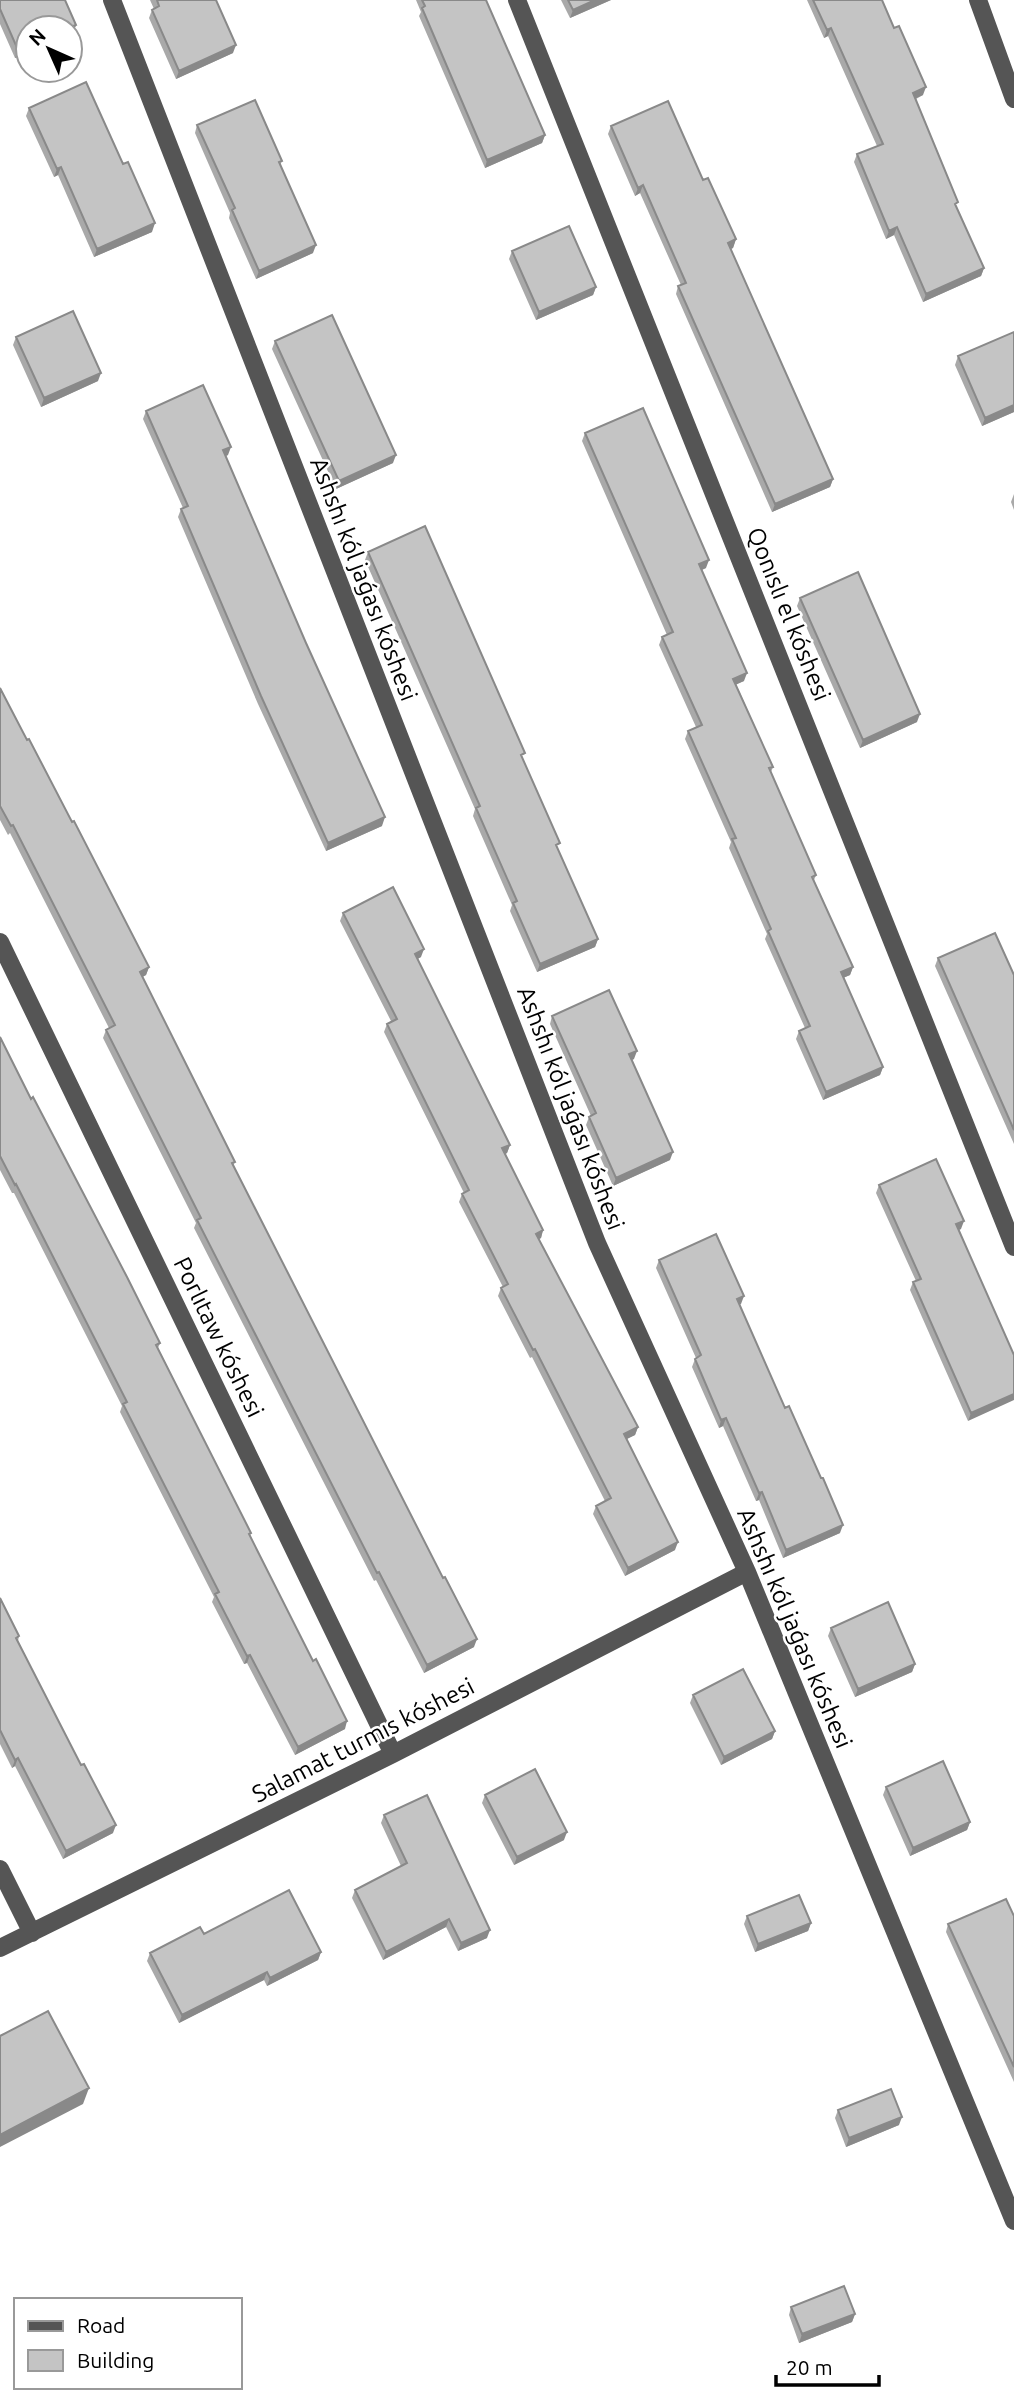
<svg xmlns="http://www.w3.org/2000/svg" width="1014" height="2403" viewBox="0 0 1014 2403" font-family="Ubuntu,sans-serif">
<rect width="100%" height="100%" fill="#fff"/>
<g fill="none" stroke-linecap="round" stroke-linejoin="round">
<path stroke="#555" stroke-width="18" d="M112 0 597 1243 747 1572 1014 2221
M517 0 1014 1247
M978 0 1014 99
M0 942 393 1754
M0 1869 32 1933
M0 1948 393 1754 747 1572"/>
</g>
<path fill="#a9a9a9" d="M0 0H65L76 25 73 33 70 34V28H28V52L15 58 0 24Z
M150 0H216L233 53 176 79 149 18 152 10 154 9Z
M416 0H486L545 135 542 143 485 168 419 16 421 12Z
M561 0H611L570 18Z
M807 0H882L923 95 916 99 956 207 984 268 981 276 923 302 894 235 886 239 854 162 857 154 877 146 828 36 824 38Z
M29 108 152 232 94 257 58 175 54 177 26 116Z
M197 125 282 161 280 165 313 253 256 279 229 218 230 213 195 133Z
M611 126 703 180 736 239 733 248 731 249 833 479 830 487 772 512 676 294 678 286 681 285 640 193 635 196 608 134Z
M512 251 596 287 593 295 536 320 509 259Z
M16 337 98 381 41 407 13 345Z
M275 341 393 463 336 489 272 349Z
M958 356 1014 412 982 426 955 365Z
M146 411 228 455 226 456 382 826 326 851 258 704 178 517 181 509 183 508 143 419Z
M585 433 706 568 702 570 744 681 736 684 773 767 771 772 816 875 814 880 853 967 850 975 843 978 883 1067 880 1075 823 1100 796 1039 799 1031 805 1028 765 939 767 934 729 848 731 842 685 739 688 731 696 727 659 645 662 637 667 635 582 441Z
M1014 494V510L1011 502Z
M368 552 523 760 558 850 598 939 595 947 537 972 510 911 512 905 473 816 475 809 365 560Z
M800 598 917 722 860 748 797 606Z
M0 688 27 740 149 967 146 975 142 977 235 1162 233 1166 474 1647 424 1673 376 1580 374 1581 194 1228 196 1223 103 1038 106 1030 109 1028 10 833 8 835 0 820Z
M343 913 421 957 417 959 510 1145 507 1153 505 1154 543 1230 541 1238 539 1239 638 1427 635 1435 626 1439 675 1550 625 1576 593 1514 596 1506 605 1501 532 1357 530 1358 498 1296 501 1288 503 1287 459 1202 462 1194 464 1193 384 1032 387 1024 391 1021 340 921Z
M938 958 1014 975V1144L935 966Z
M552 1016 634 1059 632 1060 670 1160 613 1186 586 1125 589 1117 591 1116 550 1024Z
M0 1037 31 1099 160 1343 158 1348 251 1533 250 1537 345 1729 295 1755 247 1663 244 1664 212 1602 214 1597 120 1412 122 1406 14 1193H12L0 1170Z
M879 1185 961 1229 959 1230 1014 1355 968 1421 910 1290 913 1282 916 1281 876 1193Z
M659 1260 741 1304H739L840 1533 783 1558 759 1500 756 1501 723 1426 719 1428 692 1367 695 1359 696 1358 656 1268Z
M0 1598 19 1636 18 1641 113 1833 63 1859 15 1766 12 1768 0 1744Z
M831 1628 915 1664 912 1672 855 1697 828 1636Z
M693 1695 775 1731 772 1739 721 1765 690 1703Z
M886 1787 970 1822 967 1830 910 1856 883 1795Z
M485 1795 564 1840 514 1865 482 1803Z
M384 1815 487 1938 458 1951 446 1927 383 1960 352 1898 355 1890 401 1866 381 1823Z
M747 1916 811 1923 808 1931 755 1952 744 1924Z
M1014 1916V2082L946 1932 948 1924Z
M204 1934 321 1952 318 1960 267 1986 264 1980 179 2023 147 1961 150 1953Z
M838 2110 899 2125 846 2147 835 2118Z
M791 2307 855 2314 852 2322 799 2343 789 2315Z"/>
<path fill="#898989" d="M595 0H611L570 18 573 10Z
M76 25 73 33 70 34V28H68Z
M831 28 828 36 824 38 827 30Z
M236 45 233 53 176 79 179 71Z
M28 46V52L15 58 18 50Z
M926 87 923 95 910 101 913 93Z
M545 135 542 143 485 168 487 160Z
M61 167 58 175 54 177 57 169Z
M643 185 640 193 635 196 638 188Z
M155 223 152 232 94 257 97 249Z
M897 227 894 235 886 239 889 231Z
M736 239 733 248 725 251 728 243Z
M316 245 313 253 256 279 259 271Z
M984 268 981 276 923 302 926 294Z
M596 287 593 295 536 320 539 312Z
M101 373 98 381 41 407 44 398Z
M1014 405V412L982 426 985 418Z
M231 447 228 455 220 458 223 450Z
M396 455 393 463 336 489 339 481Z
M833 479 830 487 772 512 775 504Z
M709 560 706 568 696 572 699 564Z
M747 673 744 681 731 687 733 679Z
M920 714 917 722 860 748 863 740Z
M385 817 382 826 326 851 328 843Z
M598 939 595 947 537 972 540 964Z
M424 949 421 957 412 962 415 954Z
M149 967 146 975 137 980 140 972Z
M853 967 850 975 838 980 841 972Z
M637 1051 634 1059 626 1062 629 1054Z
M883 1067 880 1075 823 1100 826 1092Z
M510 1145 507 1153 499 1157 502 1148Z
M673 1152 670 1160 613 1186 616 1178Z
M964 1221 961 1229 953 1232 956 1224Z
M543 1230 541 1238 533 1242 536 1234Z
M744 1296 741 1304 734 1307 737 1299Z
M1014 1394V1400L968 1421 971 1413Z
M726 1418 723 1426 719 1428 721 1420Z
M638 1427 635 1435 621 1442 624 1434Z
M762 1492 759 1500 756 1501 759 1493Z
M843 1525 840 1533 783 1558 786 1550Z
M678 1542 675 1550 625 1576 628 1568Z
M477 1639 474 1647 424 1673 427 1665Z
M250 1655 247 1663 244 1664 247 1656Z
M915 1664 912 1672 855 1697 858 1689Z
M347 1721 345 1729 295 1755 298 1747Z
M775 1731 772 1739 721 1765 724 1757Z
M18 1758 15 1766 12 1768 15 1760Z
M970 1822 967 1830 910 1856 913 1848Z
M116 1825 113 1833 63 1859 66 1851Z
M567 1832 564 1840 514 1865 517 1857Z
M449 1919 446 1927 383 1960 386 1952Z
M811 1923 808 1931 755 1952 758 1944Z
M490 1930 487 1938 458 1951 461 1943Z
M321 1952 318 1960 267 1986 270 1978Z
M267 1972 264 1980 179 2023 182 2015Z
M89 2088 83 2104 0 2147V2135Z
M902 2117 899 2125 846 2147 849 2138Z
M855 2314 852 2322 799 2343 802 2334Z"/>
<path fill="#c4c4c4" stroke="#898989" stroke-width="2" d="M0 0H65L76 25 68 28H28V46L18 50 0 9Z
M157 0H216L236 45 179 71 152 10 159 6Z
M422 0H486L545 135 487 160 422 8 425 6Z
M568 0H595L573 10Z
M813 0H882L894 28 899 26 926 87 913 93 958 202 955 204 984 268 926 294 897 227 889 231 857 154 883 144 831 28 827 30Z
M86 82 123 164 128 162 155 223 97 249 61 167 57 169 29 108Z
M255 100 282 161 279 162 316 245 259 271 232 210 235 208 197 125Z
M668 101 703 180 708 178 736 239 728 243 833 479 775 504 678 286 686 283 643 185 638 188 611 126Z
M569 226 596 287 539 312 512 251Z
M73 311 101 373 44 398 16 337Z
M332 315 396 455 339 481 275 341Z
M1014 332V405L985 418 958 356Z
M203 385 231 447 223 450 306 643 385 817 328 843 261 696 181 509 188 506 146 411Z
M643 408 709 560 699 564 747 673 733 679 773 767 769 768 816 875 812 877 853 967 841 972 883 1067 826 1092 799 1031 810 1026 768 931 771 929 732 839 736 838 688 731 702 725 662 637 673 632 585 433Z
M425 526 525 753 521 755 560 843 556 845 598 939 540 964 513 903 517 901 476 808 480 806 368 552Z
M858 572 920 714 863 740 800 598Z
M0 688 27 740 29 739 72 822 74 821 149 967 140 972 235 1162 232 1163 443 1578 445 1577 477 1639 427 1665 379 1572 377 1573 197 1220 201 1218 106 1030 115 1025 13 825 11 826 0 806Z
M393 887 424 949 415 954 510 1145 502 1148 543 1230 536 1234 638 1427 624 1434 678 1542 628 1568 596 1506 611 1498 535 1349 533 1350 501 1288 508 1284 462 1194 469 1190 387 1024 397 1019 343 913Z
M995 933 1014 975V1130L938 958Z
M609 990 637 1051 629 1054 673 1152 616 1178 589 1117 596 1113 552 1016Z
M0 1037 31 1099 33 1097 127 1277 160 1343 156 1345 251 1533 249 1534 313 1661 316 1659 347 1721 298 1747 250 1655 247 1656 215 1594 219 1592 123 1404 127 1402 16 1184 15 1185 0 1156Z
M936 1159 964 1221 956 1224 1014 1355V1394L971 1413 913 1282 921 1279 879 1185Z
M716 1234 744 1296 737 1299 785 1408 789 1406 821 1478H823L843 1525 786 1550 762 1492 759 1493 726 1418 721 1420 695 1359 701 1355 659 1260Z
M0 1598 19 1636 16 1638 81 1765 84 1764 116 1825 66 1851 18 1758 15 1760 0 1730Z
M888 1602 915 1664 858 1689 831 1628Z
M743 1669 775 1731 724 1757 693 1695Z
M943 1761 970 1822 913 1848 886 1787Z
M535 1769 567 1832 517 1857 485 1795Z
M427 1795 490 1930 461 1943 449 1919 386 1952 355 1890 407 1863 384 1815Z
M289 1890 321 1952 270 1978 267 1972 182 2015 150 1953 200 1927 204 1934Z
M799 1895 811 1923 758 1944 747 1916Z
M1006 1899 1014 1916V2067L948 1924Z
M48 2011 89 2088 0 2135V2036Z
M891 2089 902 2117 849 2138 838 2110Z
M844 2286 855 2314 802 2334 791 2307Z"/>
<g text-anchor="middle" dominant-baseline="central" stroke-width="5" stroke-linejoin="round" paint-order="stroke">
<g font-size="24" fill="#000" stroke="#fff">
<text transform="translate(364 579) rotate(69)">Ashshı kól jaǵası kóshesi</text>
<text transform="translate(789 614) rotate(68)">Qonıslı el kóshesi</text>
<text transform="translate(571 1108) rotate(69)">Ashshı kól jaǵası kóshesi</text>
<text transform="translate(219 1337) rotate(64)">Porlıtaw kóshesi</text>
<text transform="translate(795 1628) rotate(67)">Ashshı kól jaǵası kóshesi</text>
<text transform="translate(363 1740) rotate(-27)">Salamat turmıs kóshesi</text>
</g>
</g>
<rect x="14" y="2298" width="228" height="91" fill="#ffffff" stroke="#999999" stroke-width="2"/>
<rect x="28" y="2321" width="35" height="10" fill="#555555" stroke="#999999" stroke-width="2"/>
<text x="77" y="2333" font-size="21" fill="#000000">Road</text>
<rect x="28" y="2350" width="35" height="21" fill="#c4c4c4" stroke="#999999" stroke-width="2"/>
<text x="77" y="2368" font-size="21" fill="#000000">Building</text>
<g transform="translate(49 49) rotate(315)"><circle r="33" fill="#ffffff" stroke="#999999" stroke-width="2"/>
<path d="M0-5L12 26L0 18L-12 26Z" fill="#000000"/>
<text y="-10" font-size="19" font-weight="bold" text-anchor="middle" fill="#000000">N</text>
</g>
<path d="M776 2375v10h103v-10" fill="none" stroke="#000000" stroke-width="3.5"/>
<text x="786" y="2375" font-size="21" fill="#000000" stroke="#ffffff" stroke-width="5" paint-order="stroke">20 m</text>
</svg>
